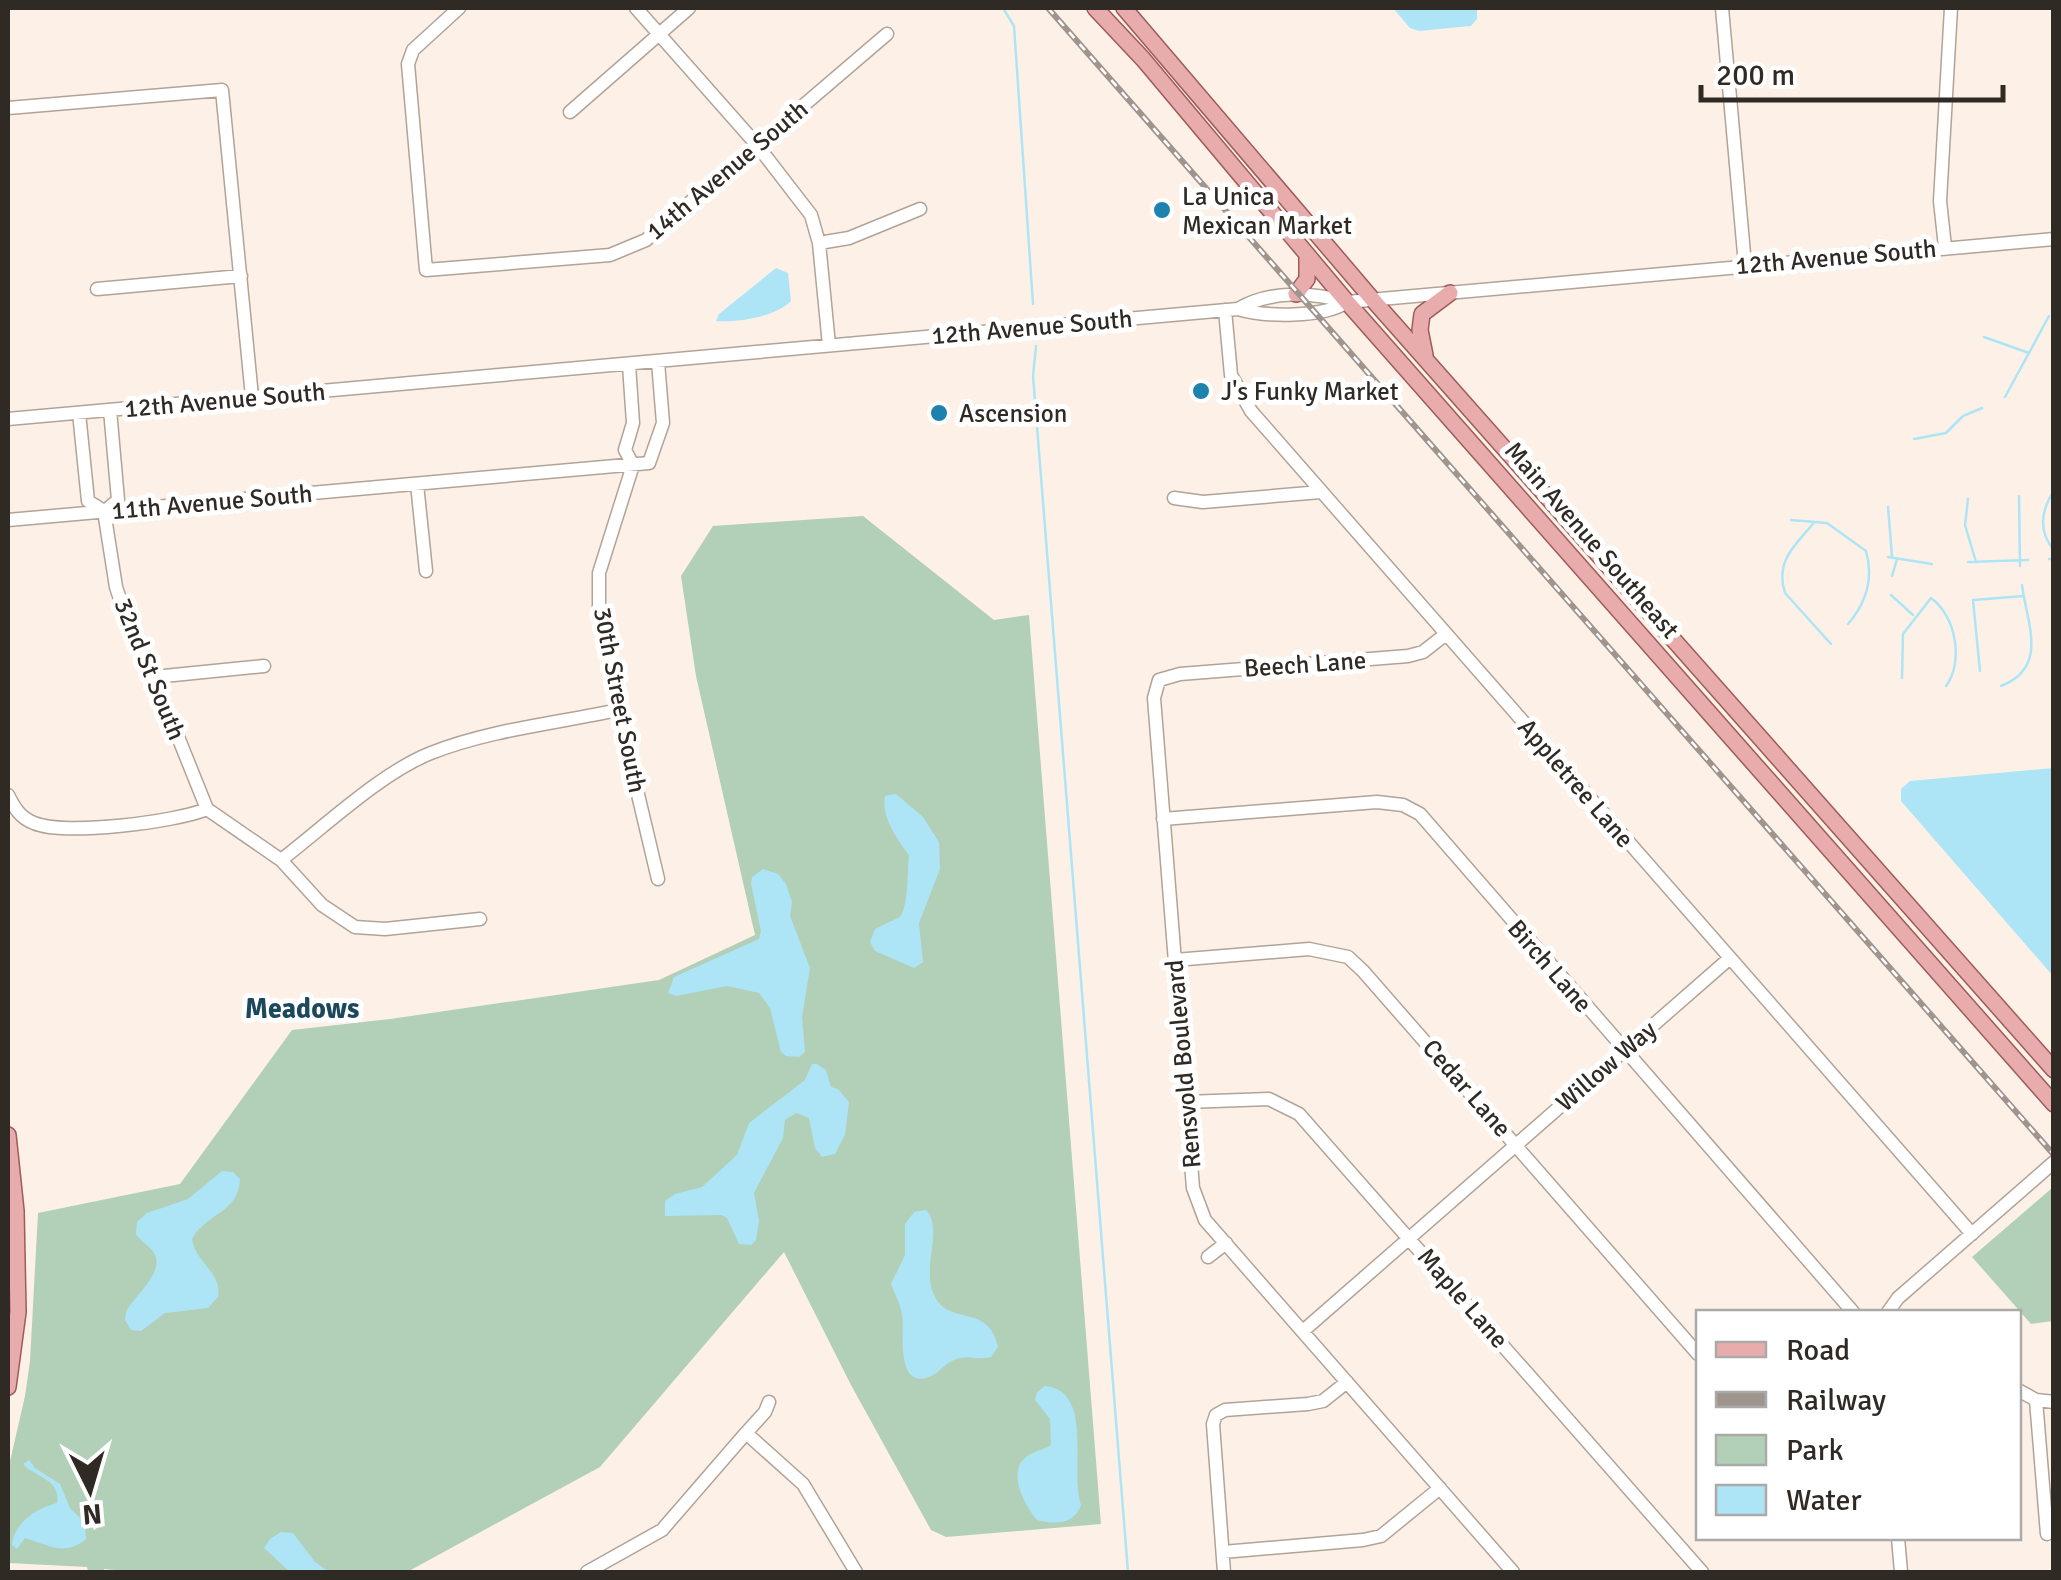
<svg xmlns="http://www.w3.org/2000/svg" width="2061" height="1580" viewBox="0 0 2061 1580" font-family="Signika,sans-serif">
<rect width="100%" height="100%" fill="#fdf1e7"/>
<path fill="#b2cfb7" d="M863 516 994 620 1029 615 1101 1524 946 1537 931 1530 851 1385 784 1252 600 1467 407 1572H136L104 1569V1572H88L87 1567 8 1563V1470L25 1396 30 1361 38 1213 180 1184 292 1030 390 1019 659 980 755 935 696 676 681 576 713 526Z
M2052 1188 2053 1321 2031 1324 1972 1257Z"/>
<path fill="#ade5f6" d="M1393 8H1477V19L1471 26 1419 31 1410 28Z
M776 268 788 273 791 301C776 317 736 323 716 321L719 314Z
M2053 768H2054L2053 976 1901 801V789L1910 781Z
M896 794 923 817 939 842 940 869 919 923 923 962 914 968 875 951 870 942 875 929 900 917C909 904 907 873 909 855 897 839 881 817 885 796Z
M763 869 778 874 786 884 792 902 790 916 810 968 802 1017 805 1052 799 1057 786 1056 781 1052 770 1008 759 993 727 986 676 996 668 993 674 977 759 939 761 931 751 884 752 877Z
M812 1064H817L826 1070 831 1087 838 1089 849 1102 845 1135 835 1154 822 1157 815 1148 809 1118 796 1113 785 1120 783 1138 754 1193 759 1221 756 1240 751 1245 739 1244 727 1218 722 1215 665 1216V1201L675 1194 702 1187 737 1155 749 1123 805 1080Z
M222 1171 233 1172 240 1179C239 1213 206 1213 192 1239 195 1262 222 1272 218 1297L208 1308 165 1313 141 1331 131 1330 125 1320 126 1312C133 1297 166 1272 154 1253 150 1246 141 1242 136 1234L137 1222 147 1213 188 1199Z
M926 1210C944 1228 921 1268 934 1295 948 1327 989 1302 998 1347L991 1357C980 1360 970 1356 960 1358 945 1361 939 1375 926 1378 895 1385 905 1331 902 1314 900 1304 895 1294 891 1284L905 1255V1224L914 1212Z
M1045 1386C1095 1391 1069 1470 1081 1505 1075 1524 1055 1525 1037 1520 1024 1505 1005 1469 1029 1455 1037 1450 1044 1450 1051 1445L1050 1419 1035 1400 1037 1392Z
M29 1460 35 1468 60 1484 70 1508 85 1523 86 1539C64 1557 49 1545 25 1538L17 1549 12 1545C14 1523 36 1508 57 1503 61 1479 36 1478 23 1464Z
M281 1532 293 1533 315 1562 329 1572H290L264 1548 270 1539Z"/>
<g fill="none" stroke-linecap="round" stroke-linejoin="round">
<path stroke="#ade5f6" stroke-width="2.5" d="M1003 8 1014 26 1033 304
M1984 337 2029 353
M1036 346 1033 376 1128 1572
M2005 397 2049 316
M1914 439 1946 433 1963 416 1982 408
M2054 491C2041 510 2038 532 2054 550
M2019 496 2020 566
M1968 499 1965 525 1976 562
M1888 507 1892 556
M1791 520 1827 523 1866 551C1874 579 1866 603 1848 624
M1813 524C1794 546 1775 562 1785 593L1831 644
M1888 557 1932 564
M2049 559H2054
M1968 562 2028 560
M1892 576 1897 559
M1891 595 1913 615
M1980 671 1973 600 2024 596
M1902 678 1903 634 1931 598C1956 616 1964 662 1946 686
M2001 686C2049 667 2027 624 2022 585"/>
<defs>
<path id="minor" d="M459 8 413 50 408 64 426 270 610 255 646 240 887 34
M636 8 757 145 811 215 819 243 829 345
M1722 8 1745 265
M8 108 222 90 252 397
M570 112 689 8
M819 243 849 238 920 209
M1945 247 1940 201 1951 8
M97 289 241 276
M1238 309C1270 290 1312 292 1347 302
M1225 310 1231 375 1251 411 1972 1234
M629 365 633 423 625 450 633 465 599 573V606L618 710 658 879
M79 413 88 501 104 511 116 587 126 617 154 677 207 809
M8 419 1238 309C1265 317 1323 318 1347 302L2054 239
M417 484 426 571
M1174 498 1203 502 1321 492
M106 510 118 500 110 410
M8 520 649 463 663 423 658 362
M1446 634 1423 652 1408 656 1180 674 1159 680 1154 698 1193 1188 1205 1220 1513 1572
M154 677 264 666
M8 795C14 807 20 818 34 823 64 836 176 822 207 809
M207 809 281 860 322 905 355 927 385 929 480 919
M1163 819 1377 802 1403 805 1420 814 1853 1312
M281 860C324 827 382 772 431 753 489 730 557 723 618 710
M1175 960 1309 949 1348 957 1363 971 1698 1354
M1186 1102 1269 1099 1299 1114 1702 1572
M1208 1257 1226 1243
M1888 1312 1898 1298 2054 1162
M1303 1331 1730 958
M2018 1390 2036 1400 2054 1402
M2036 1400 2047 1534
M746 1433 765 1412 769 1402
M1898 1538 1901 1572
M1223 1552 1363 1540 1381 1536 1440 1488
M587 1572 662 1530 746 1433 803 1484 856 1572
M1224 1572 1213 1424 1216 1415 1225 1410 1308 1404 1323 1401 1347 1382"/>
<path id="major" d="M1095 8 1143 59 1347 302 2054 1104
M1124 8 1373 300 2054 1070
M1296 294 1307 279V255
M1425 355 1420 330 1422 314 1450 293
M8 1135 16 1211 18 1312 8 1387"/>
</defs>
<use href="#minor" stroke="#b1a397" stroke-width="15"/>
<use href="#major" stroke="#9d5b5a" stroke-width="18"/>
<use href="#minor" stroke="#fff" stroke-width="12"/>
<use href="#major" stroke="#e8acad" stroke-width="15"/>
<defs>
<path id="rail" d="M1048 8 2054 1155"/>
</defs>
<use href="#rail" stroke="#9f958e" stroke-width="6"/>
<use href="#rail" stroke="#fff" stroke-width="2.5" stroke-dasharray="8" stroke-linecap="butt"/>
</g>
<g fill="#1d82ad" stroke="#fff" stroke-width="4">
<circle cx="1162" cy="210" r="10"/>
<circle cx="1201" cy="391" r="10"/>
<circle cx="939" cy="413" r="10"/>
</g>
<g text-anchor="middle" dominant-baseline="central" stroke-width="10" stroke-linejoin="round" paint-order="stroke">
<g font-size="25" fill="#302a25" stroke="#fff">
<text transform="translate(727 170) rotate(-40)">14th Avenue South</text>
<text transform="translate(1836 257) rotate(-5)">12th Avenue South</text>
<text transform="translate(1032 327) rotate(-5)">12th Avenue South</text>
<text transform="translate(225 400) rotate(-5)">12th Avenue South</text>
<text transform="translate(212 502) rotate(-5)">11th Avenue South</text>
<text transform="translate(1592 540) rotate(49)">Main Avenue Southeast</text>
<text transform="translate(1305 664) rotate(-4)">Beech Lane</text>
<text transform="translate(150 669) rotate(68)">32nd St South</text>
<text transform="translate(620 700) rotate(79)">30th Street South</text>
<text transform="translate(1576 783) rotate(49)">Appletree Lane</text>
<text transform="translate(1550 966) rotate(49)">Birch Lane</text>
<text transform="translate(1183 1064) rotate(-95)">Rensvold Boulevard</text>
<text transform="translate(1606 1066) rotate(-41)">Willow Way</text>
<text transform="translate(1467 1088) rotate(49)">Cedar Lane</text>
<text transform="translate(1463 1298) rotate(49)">Maple Lane</text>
</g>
<g font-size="25" fill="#302a25" stroke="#fff" text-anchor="start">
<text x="1182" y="196">La Unica<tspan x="1182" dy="29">Mexican Market</tspan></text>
<text x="1221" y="391">J's Funky Market</text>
<text x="959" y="413">Ascension</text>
</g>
<g font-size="28" font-weight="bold" fill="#1c485d" stroke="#fff">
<text x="302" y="1009">Meadows</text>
</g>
</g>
<rect width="2061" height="1580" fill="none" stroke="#302a25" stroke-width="20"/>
<rect x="1696" y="1310" width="325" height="230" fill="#ffffff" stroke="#acaaa8" stroke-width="2.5"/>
<rect x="1716" y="1342" width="50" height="15" fill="#e8acad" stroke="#acaaa8" stroke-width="2.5"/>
<text x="1786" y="1360" font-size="30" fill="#302a25">Road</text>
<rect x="1716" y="1392" width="50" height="15" fill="#9f958e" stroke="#acaaa8" stroke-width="2.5"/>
<text x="1786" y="1410" font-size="30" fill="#302a25">Railway</text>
<rect x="1716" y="1435" width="50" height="30" fill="#b2cfb7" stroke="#acaaa8" stroke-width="2.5"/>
<text x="1786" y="1460" font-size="30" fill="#302a25">Park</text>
<rect x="1716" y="1485" width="50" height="30" fill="#ade5f6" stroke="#acaaa8" stroke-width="2.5"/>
<text x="1786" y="1510" font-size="30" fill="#302a25">Water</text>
<g transform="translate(90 1490) rotate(175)" stroke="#ffffff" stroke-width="8" paint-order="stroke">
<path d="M0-8L18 38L0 25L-18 38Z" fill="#302a25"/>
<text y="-15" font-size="28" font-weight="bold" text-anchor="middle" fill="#302a25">N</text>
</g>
<path d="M1701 85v15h302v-15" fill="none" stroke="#302a25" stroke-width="5"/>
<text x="1716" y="85" font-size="30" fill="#302a25" stroke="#ffffff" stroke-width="8" paint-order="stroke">200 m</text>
</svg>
